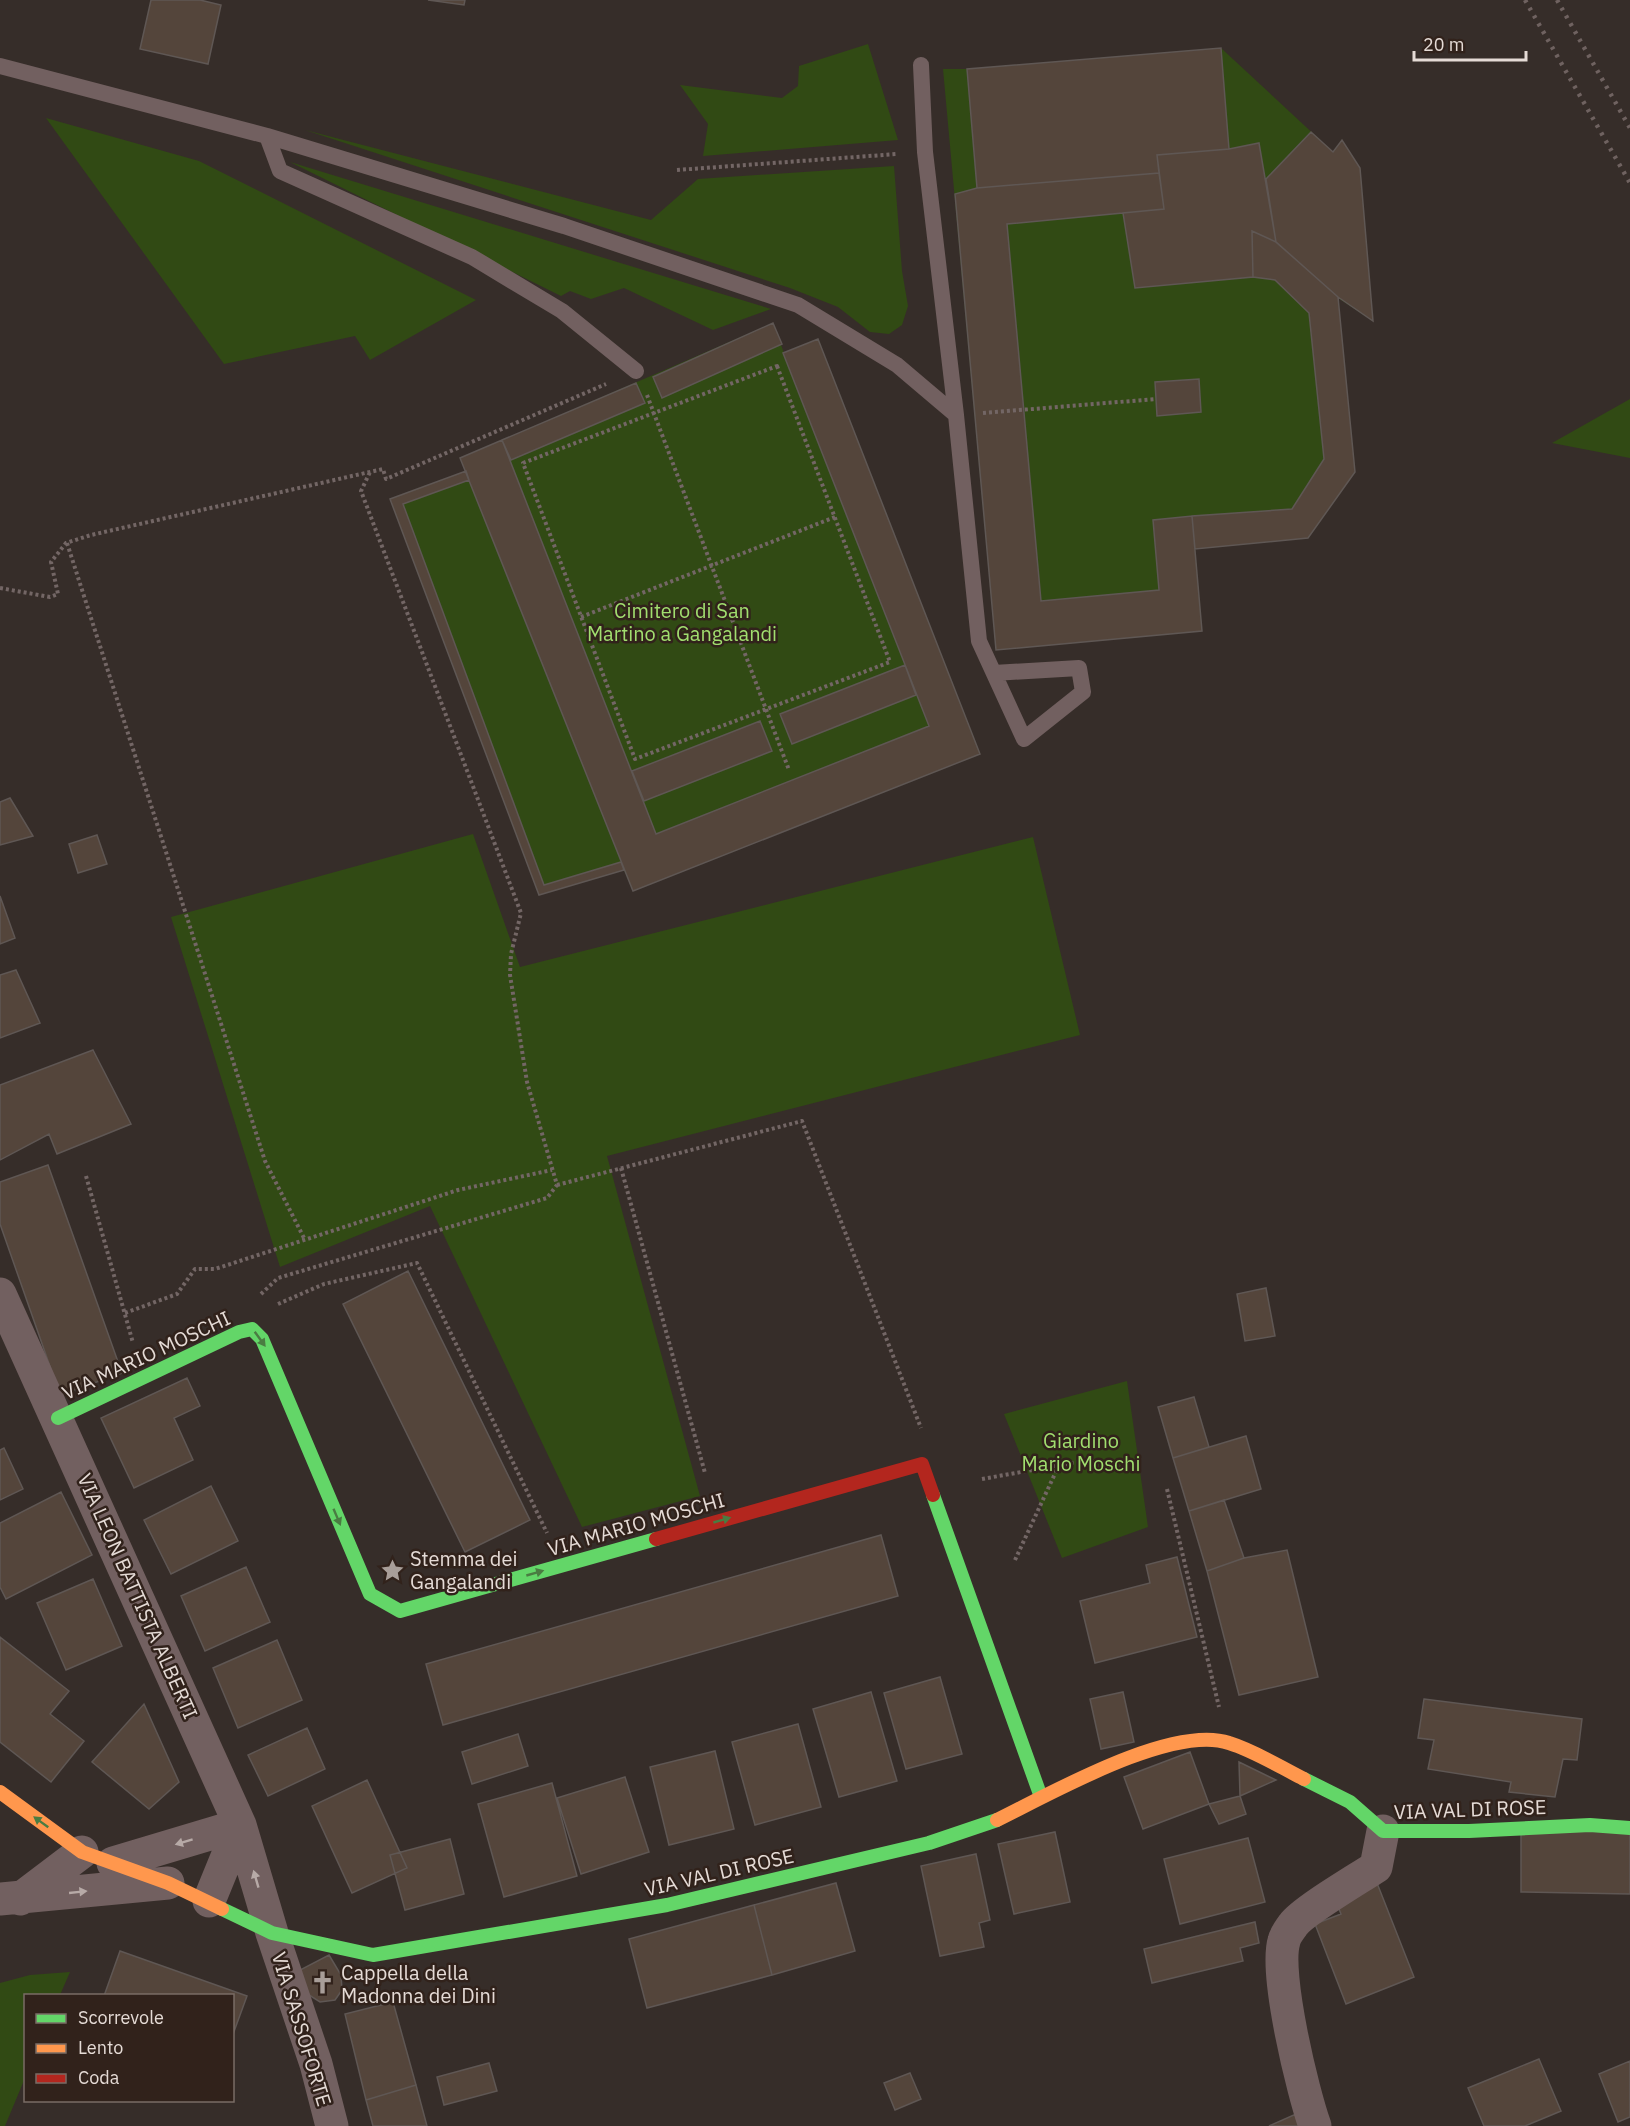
<svg xmlns="http://www.w3.org/2000/svg" width="1630" height="2126" viewBox="0 0 1630 2126" font-family="'IBM Plex Sans',sans-serif">
<rect width="100%" height="100%" fill="#362d29"/>
<path fill="#314a14" d="M868 44 898 140 703 156 708 124 680 85 782 98 798 86 799 66Z
M1221 48 1333 152 1342 140 1360 168 1373 321 1338 298 1355 472 1308 538 1195 549 1202 631 996 650 943 69H967Z
M46 118 199 161 476 300 370 360 355 336 224 364Z
M305 130 651 220 698 179 894 166 902 271 908 306 902 325 889 334 870 332 838 307 790 288Z
M290 162 771 309 713 330 624 288 591 299 570 291 561 296Z
M773 323 784 353 818 339 980 754 633 891 624 870 539 895 390 499 466 471 461 458Z
M1630 399V458L1552 443Z
M473 834 520 967 1033 837 1080 1035 607 1156 700 1496 582 1527 430 1206 280 1267 171 917Z
M1127 1381 1148 1527 1062 1558 1004 1414Z
M70 1972 60 1995 26 1996 25 2078 5 2126H0V1983L30 1975Z"/>
<path fill="#54453b" stroke="#5f5754" stroke-width="1.5" d="M151 0H200L221 5 208 64 140 49Z
M428 0H465L464 5Z
M1221 48 1229 149 1157 155 1159 173 977 188 967 69Z
M1311 132 1333 152 1342 140 1360 168 1373 321 1338 297 1276 242 1266 179Z
M1259 143 1276 242 1252 231 1253 277 1135 288 1123 213 1164 209 1157 155 1229 149Z
M1159 173 1164 209 1007 224 1041 601 1159 590 1153 520 1192 516 1202 631 996 650 955 194 977 188Z
M1252 231 1276 242 1338 297 1355 472 1308 538 1195 549 1192 516 1292 509 1324 459 1309 313 1275 280 1253 277Z
M773 323 782 344 662 398 653 377Z
M818 339 980 754 633 891 460 458 502 440 656 834 929 726 783 353Z
M1199 379 1201 412 1157 416 1155 382Z
M636 383 645 403 511 460 502 440Z
M466 471 469 480 403 504 544 885 621 862 624 870 539 895 390 499Z
M905 665 916 695 792 744 780 714Z
M760 721 772 751 644 801 632 771Z
M10 798 33 836 0 845V802Z
M97 835 107 864 78 873 69 844Z
M0 896 15 938 0 944Z
M16 970 40 1023 0 1038V975Z
M93 1050 131 1124 57 1154 49 1134 0 1160V1085Z
M48 1165 122 1373 60 1395 0 1224V1182Z
M408 1271 530 1520 465 1552 343 1304Z
M1266 1288 1275 1336 1245 1341 1237 1294Z
M187 1378 200 1406 174 1418 193 1460 134 1488 101 1418Z
M1194 1397 1209 1447 1173 1458 1158 1407Z
M1246 1436 1261 1489 1189 1511 1173 1458Z
M4 1448 23 1489 0 1500V1450Z
M211 1486 238 1541 171 1574 144 1520Z
M61 1492 92 1555 6 1599 0 1587V1523Z
M1224 1500 1244 1558 1207 1571 1189 1511Z
M881 1535 898 1596 443 1725 426 1664Z
M1287 1550 1318 1677 1239 1695 1207 1571 1244 1558Z
M1177 1557 1197 1637 1095 1663 1080 1601 1150 1583 1146 1565Z
M246 1567 270 1622 205 1651 181 1596Z
M93 1579 122 1646 66 1670 37 1603Z
M0 1637 69 1691 50 1714 84 1741 51 1782 0 1742Z
M277 1640 302 1700 238 1728 213 1668Z
M940 1677 962 1754 906 1769 884 1693Z
M871 1692 897 1781 839 1797 813 1709Z
M1123 1692 1134 1742 1101 1749 1090 1699Z
M1424 1699 1582 1719 1577 1760 1563 1759 1555 1797 1509 1792 1511 1782 1428 1769 1434 1740 1418 1738Z
M144 1704 179 1782 149 1809 92 1762Z
M798 1724 821 1807 755 1825 732 1742Z
M307 1728 325 1769 268 1796 248 1755Z
M518 1734 528 1766 472 1784 462 1752Z
M715 1751 734 1829 669 1845 650 1767Z
M1190 1752 1209 1804 1143 1829 1124 1777Z
M1239 1762 1276 1780 1240 1796Z
M625 1777 649 1852 581 1874 557 1798Z
M367 1780 407 1868 352 1893 312 1806Z
M552 1783 577 1876 504 1897 478 1804Z
M1240 1796 1246 1814 1219 1824 1209 1804Z
M1521 1830 1630 1831V1894L1521 1892Z
M1055 1832 1070 1902 1014 1914 998 1844Z
M1248 1838 1265 1902 1180 1924 1164 1859Z
M450 1839 464 1894 405 1910 390 1855Z
M976 1854 990 1920 979 1923 984 1947 940 1956 921 1866Z
M836 1883 855 1951 772 1975 754 1905Z
M1377 1883 1414 1977 1346 2004 1315 1924 1341 1914 1335 1899Z
M754 1905 772 1975 647 2008 629 1939Z
M1255 1922 1259 1943 1240 1948 1243 1961 1152 1983 1144 1949Z
M120 1951 247 1996 232 2037V1996H104Z
M329 1955 341 1975 342 1990 335 2000 320 2002 309 1995 300 1970Z
M393 2002 416 2085 366 2100 345 2014Z
M1539 2059 1561 2111 1525 2126H1484L1468 2088Z
M1630 2061V2117L1618 2122 1599 2074Z
M489 2063 497 2091 444 2105 437 2077Z
M910 2073 921 2099 895 2110 884 2083Z
M416 2085 427 2126H373L366 2100Z
M1296 2114 1301 2126H1269Z"/>
<g fill="none" stroke-linecap="round" stroke-linejoin="round">
<path stroke="#736665" stroke-width="4" stroke-dasharray="3 3" stroke-linecap="butt" d="M677 170 897 154
M777 366 890 662 635 759 523 463Z
M647 395 789 770
M983 413 1156 399
M67 543 265 1161 305 1240
M0 588 50 597 58 594 51 562 66 543 91 535 383 469 386 479 606 384
M581 617 835 517
M621 1168 705 1473
M86 1176 133 1343
M557 1185 802 1121 921 1428
M261 1294 278 1278 547 1198 557 1185 527 1082 510 975 511 954 521 913 361 491 370 472
M278 1304 324 1284 417 1263 547 1533
M125 1313 177 1294 195 1269H215L458 1190 552 1170
M982 1479 1094 1459 1096 1470
M1167 1489 1219 1707
M1015 1560 1059 1465"/>
<path stroke="#726060" stroke-width="16" d="M921 65 925 152 956 415
M0 66 267 136 280 171 472 257 562 311 636 371
M267 136 564 226 798 305 897 365 956 415 979 641 1024 739 1083 692 1079 668 994 673"/>
<path stroke="#726060" stroke-width="33" d="M0 1294 240 1825 272 1933 316 2064 332 2126
M113 1863 240 1825
M0 1899 168 1883
M20 1899 82 1852
M209 1901 240 1825
M1315 2126C1303 2093 1274 1973 1284 1941 1285 1936 1290 1929 1293 1925 1303 1911 1358 1879 1376 1867L1383 1831"/>
<path stroke="#63d668" stroke-width="14" d="M58 1418 239 1332 252 1329 262 1339 370 1594 400 1611 656 1539
M933 1495 1041 1797
M1304 1779 1350 1802 1383 1831H1469L1590 1825 1630 1828
M222 1909 272 1933 373 1955 667 1905 929 1843 997 1820"/>
<path stroke="#ff974d" stroke-width="14" d="M0 1792 82 1852 168 1883 222 1909
M997 1820C1050 1794 1172 1724 1229 1743 1255 1751 1280 1767 1304 1779"/>
<path stroke="#b3261e" stroke-width="14" d="M656 1539 922 1464 933 1495"/>
<path stroke="#6f6260" stroke-width="4.5" stroke-dasharray="3 6" stroke-linecap="butt" d="M1525 0 1630 183
M1557 0 1630 128"/>
</g>
<defs><path id="oneway-solid" d="M-6-.8H1V-3.2L6.5 0L1 3.2V.8H-6Z" transform="scale(1.5)"/></defs>
<g fill="#4a7c42">
<use href="#oneway-solid" transform="translate(260 1339) rotate(54)"/>
<use href="#oneway-solid" transform="translate(337 1517) rotate(67)"/>
<use href="#oneway-solid" transform="translate(722 1520) rotate(-16)"/>
<use href="#oneway-solid" transform="translate(535 1573) rotate(-16)"/>
<use href="#oneway-solid" transform="translate(41 1822) rotate(-144)"/>
</g>
<g fill="#b7aaa7">
<use href="#oneway-solid" transform="translate(184 1842) rotate(163)"/>
<use href="#oneway-solid" transform="translate(256 1879) rotate(-106)"/>
<use href="#oneway-solid" transform="translate(78 1892) rotate(-6)"/>
</g>
<defs>
<symbol id="sight-bare" viewBox="-9 -9 18 18"><path d="M0-6L1.8-2.2L6-1.7L2.9 1.2L3.7 5.4L0 3.3L-3.7 5.4L-2.9 1.2L-6-1.7L-1.8-2.2Z" fill="#a89e99" stroke="#31221b" stroke-width="2.5" paint-order="stroke"/></symbol>
<symbol id="church-bare" viewBox="-9 -9 18 18"><path d="M-1.2-6h2.4v3.5h3.3v2.4h-3.3V6h-2.4V-.1h-3.3v-2.4h3.3Z" fill="#a89e99" stroke="#31221b" stroke-width="2.5" paint-order="stroke"/></symbol>
</defs>
<g fill-rule="evenodd">
<use href="#sight-bare" x="376" y="1554" width="33" height="33"/>
<use href="#church-bare" x="306" y="1966" width="33" height="33"/>
</g>
<g text-anchor="middle" dominant-baseline="central" stroke-width="5" stroke-linejoin="round" paint-order="stroke">
<g font-size="20" fill="#a1de6f" stroke="#31221b">
<text x="682" y="610">Cimitero di San<tspan x="682" dy="23">Martino a Gangalandi</tspan></text>
<text x="1081" y="1440">Giardino<tspan x="1081" dy="23">Mario Moschi</tspan></text>
</g>
<g font-size="20" fill="#e5dbd6" stroke="#31221b">
<text transform="translate(146 1355) rotate(-25)">VIA MARIO MOSCHI</text>
<text transform="translate(636 1524) rotate(-16)">VIA MARIO MOSCHI</text>
<text transform="translate(138 1596) rotate(66)">VIA LEON BATTISTA ALBERTI</text>
<text transform="translate(1470 1809) rotate(-2)">VIA VAL DI ROSE</text>
<text transform="translate(719 1872) rotate(-13)">VIA VAL DI ROSE</text>
<text transform="translate(302 2029) rotate(73)">VIA SASSOFORTE</text>
</g>
<g font-size="20" fill="#e5dbd6" stroke="#31221b" text-anchor="start">
<text x="410" y="1558">Stemma dei<tspan x="410" dy="23">Gangalandi</tspan></text>
<text x="341" y="1972">Cappella della<tspan x="341" dy="23">Madonna dei Dini</tspan></text>
</g>
</g>
<rect x="24" y="1994" width="210" height="108" fill="#31221b" stroke="#796c66" stroke-width="1.5"/>
<rect x="36" y="2014" width="30" height="9" fill="#63d668" stroke="#796c66" stroke-width="1.5"/>
<text x="78" y="2024" font-size="18" fill="#e5dbd6">Scorrevole</text>
<rect x="36" y="2044" width="30" height="9" fill="#ff974d" stroke="#796c66" stroke-width="1.5"/>
<text x="78" y="2054" font-size="18" fill="#e5dbd6">Lento</text>
<rect x="36" y="2074" width="30" height="9" fill="#b3261e" stroke="#796c66" stroke-width="1.5"/>
<text x="78" y="2084" font-size="18" fill="#e5dbd6">Coda</text>
<path d="M1414 51v9h112v-9" fill="none" stroke="#e5dbd6" stroke-width="3"/>
<text x="1423" y="51" font-size="18" fill="#e5dbd6" stroke="#31221b" stroke-width="4.5" paint-order="stroke">20 m</text>
</svg>
